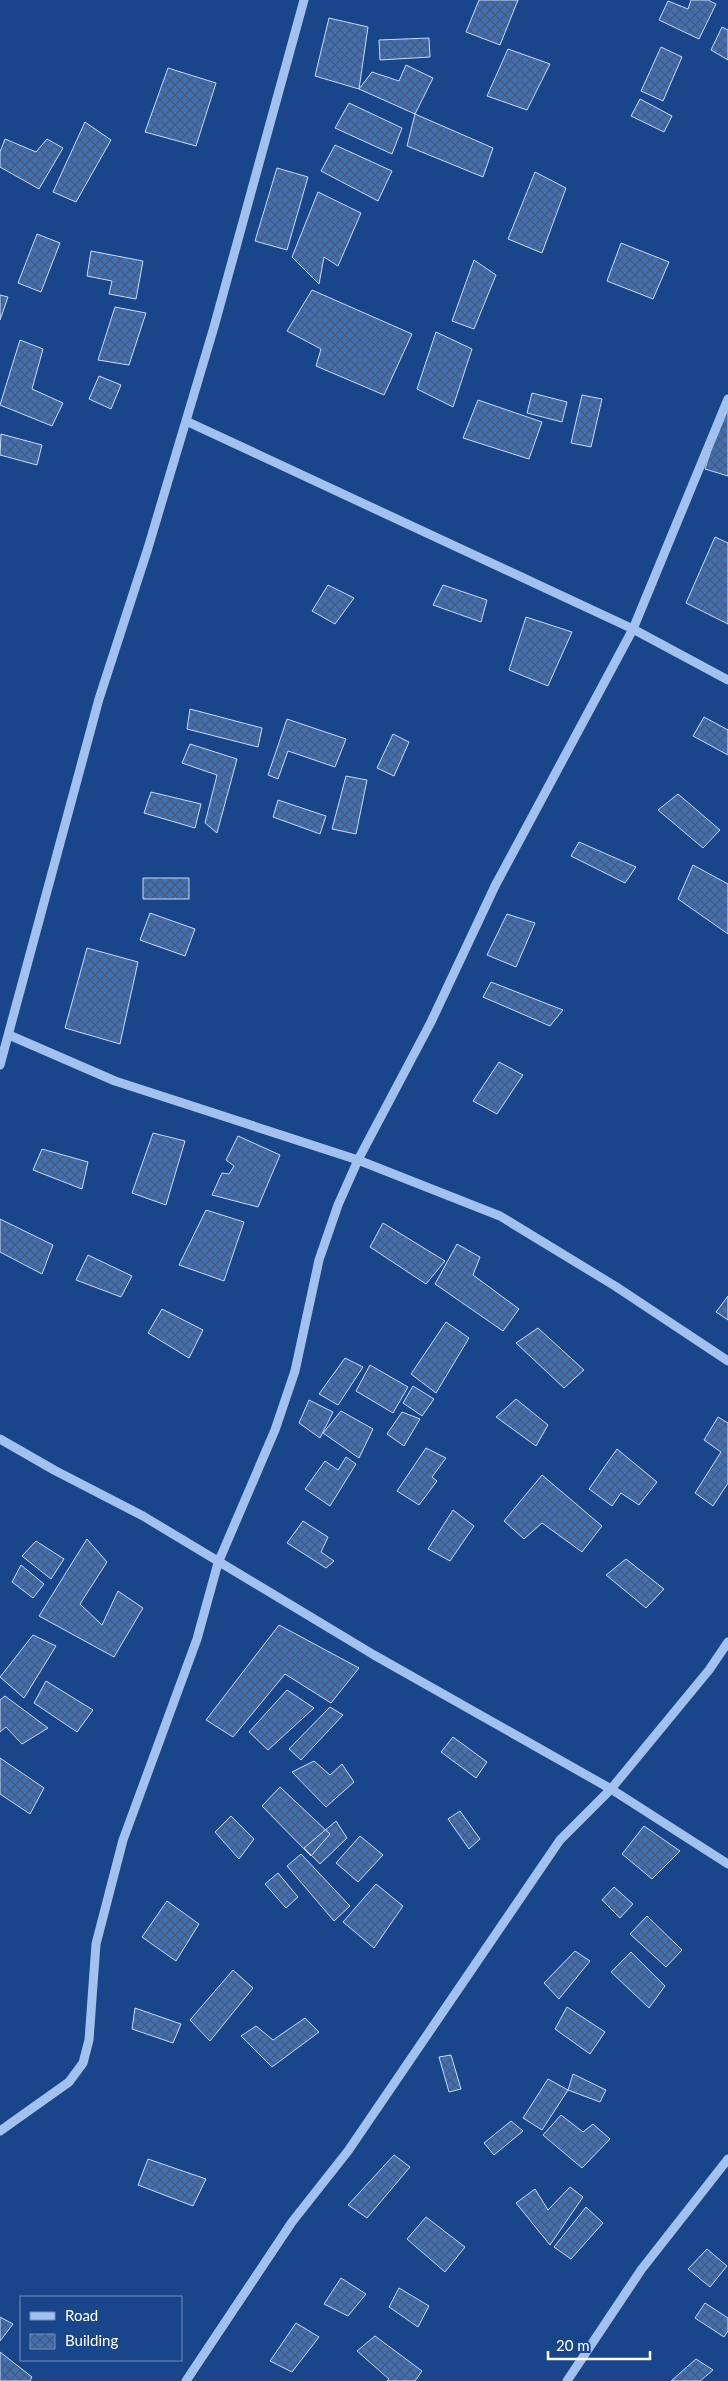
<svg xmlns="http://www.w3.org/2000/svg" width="728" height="2381" viewBox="0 0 728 2381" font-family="Lato,sans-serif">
<defs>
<pattern id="building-cross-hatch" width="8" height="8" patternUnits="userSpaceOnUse" patternTransform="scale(1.25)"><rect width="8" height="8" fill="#416fb3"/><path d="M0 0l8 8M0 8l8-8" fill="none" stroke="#485a75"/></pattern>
</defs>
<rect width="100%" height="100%" fill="#19458a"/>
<path fill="url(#building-cross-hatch)" stroke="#c8dcfa" d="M479 0H518L500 45 466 32Z
M691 0H708L716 4 699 39 659 20 668 1 688 9Z
M329 18 368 27 359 89 315 76Z
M722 27 728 30V60L711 50Z
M429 38 430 57 380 60 379 40Z
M661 47 682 57 663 101 641 91Z
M508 49 550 64 527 110 487 96Z
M406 65 433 78 415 114 359 89 372 72 399 81Z
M168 68 216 83 196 146 145 132Z
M640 99 672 116 664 132 631 116Z
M349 103 402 128 392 154 335 128Z
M415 114 493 148 483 177 407 146Z
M85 122 111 140 76 202 53 192Z
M5 139 36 152 47 139 63 148 39 189 0 167V152Z
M335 145 392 171 378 201 321 171Z
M277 168 308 177 287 250 255 241Z
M535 172 566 188 542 253 508 239Z
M318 192 361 213 338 266 324 257 319 284 292 257Z
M37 234 60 243 41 292 18 283Z
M621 243 669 262 653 299 607 281Z
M91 251 143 261 136 299 109 294 112 281 87 276Z
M474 260 496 275 474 329 452 321Z
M312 290 412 334 384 395 316 366 321 349 287 331Z
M0 295 8 297 0 320Z
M115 307 146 313 129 365 98 360Z
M436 332 472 349 453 407 417 389Z
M20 340 43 349 32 389 63 403 52 426 0 405Z
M99 376 121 385 111 409 89 399Z
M532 393 567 402 562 422 527 413Z
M582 395 602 399 591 447 571 443Z
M478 400 542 422 529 459 463 438Z
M724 408 728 409V476L705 469Z
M1 434 42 445 37 465 0 455Z
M715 537 728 543V624L686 603Z
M328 585 354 598 335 624 312 611Z
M443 585 487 600 481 622 433 605Z
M526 617 572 632 548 686 509 670Z
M190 709 262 728 258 747 187 729Z
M704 717 728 730V755L693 736Z
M287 719 346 739 335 767 288 751 278 779 268 775Z
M393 734 409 742 394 776 377 768Z
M190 744 237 759 217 833 205 823 217 775 182 763Z
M346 776 367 780 356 834 332 829Z
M151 792 201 804 195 828 144 813Z
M678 794 720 830 703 848 658 810Z
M278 800 326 816 320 834 273 817Z
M579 842 636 867 625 883 571 856Z
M693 865 728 884V934L678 899Z
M143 878H189V899H143Z
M150 913 195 929 185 956 140 940Z
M507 914 535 923 516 967 487 955Z
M87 948 138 962 120 1044 65 1028Z
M491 982 563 1010 550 1026 483 997Z
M499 1062 523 1075 497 1114 473 1101Z
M153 1133 185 1141 166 1205 132 1193Z
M238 1136 280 1155 258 1207 212 1195 222 1173 229 1174 234 1166 226 1160Z
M42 1149 88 1162 82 1189 33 1170Z
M206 1210 244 1222 224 1281 179 1265Z
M0 1219 53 1245 42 1274 0 1252Z
M383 1223 445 1261 426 1284 370 1247Z
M457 1244 480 1257 473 1275 519 1309 503 1331 435 1284Z
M88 1255 132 1276 121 1297 76 1280Z
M728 1296V1320L716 1312Z
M162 1309 203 1330 189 1358 148 1333Z
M446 1322 469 1338 436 1393 411 1374Z
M538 1328 584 1370 564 1388 516 1343Z
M345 1358 363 1367 338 1405 319 1394Z
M370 1365 408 1387 393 1413 356 1391Z
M413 1386 434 1399 422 1416 403 1403Z
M516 1399 548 1425 536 1446 496 1417Z
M309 1400 333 1412 320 1438 299 1423Z
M341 1411 373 1429 359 1458 323 1433Z
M402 1412 420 1419 404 1446 387 1434Z
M718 1417 728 1423V1483L713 1506 695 1493 721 1452 704 1440Z
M426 1448 446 1458 432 1477 437 1481 419 1505 397 1491Z
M617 1449 657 1482 639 1505 621 1493 612 1506 589 1489Z
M346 1457 356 1464 330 1506 305 1489 325 1461 338 1470Z
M542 1475 602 1526 582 1552 542 1523 524 1539 504 1521Z
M453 1510 474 1526 450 1561 428 1549Z
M303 1521 328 1537 321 1552 334 1561 326 1568 287 1543Z
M87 1539 107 1562 80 1604 102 1625 118 1591 143 1608 114 1657 39 1616Z
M36 1541 64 1559 51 1579 22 1556Z
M626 1559 664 1589 646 1608 606 1575Z
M21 1565 44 1584 33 1598 12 1582Z
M279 1625 359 1668 331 1703 285 1674 233 1737 206 1720Z
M33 1635 56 1646 24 1698 0 1677Z
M46 1681 93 1710 77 1732 34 1703Z
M287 1690 314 1708 268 1750 249 1732Z
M5 1696 48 1728 22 1744 6 1727 0 1732V1700Z
M330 1707 343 1715 301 1760 289 1749Z
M453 1737 487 1762 476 1778 441 1752Z
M0 1758 44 1788 30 1814 0 1794Z
M314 1761 330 1775 342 1764 354 1782 326 1807 292 1772Z
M280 1787 330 1834 311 1856 262 1806Z
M460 1811 480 1839 469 1849 448 1819Z
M231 1816 254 1839 239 1859 215 1832Z
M336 1821 347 1838 320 1864 304 1848Z
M644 1826 680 1851 652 1879 622 1854Z
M360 1836 383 1855 358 1882 336 1863Z
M301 1854 350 1906 334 1921 287 1866Z
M278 1873 298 1897 286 1908 265 1884Z
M376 1884 403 1906 374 1948 343 1922Z
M614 1887 633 1904 620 1918 602 1900Z
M167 1901 199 1924 176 1961 142 1937Z
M647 1916 682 1950 666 1967 630 1934Z
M575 1951 590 1961 559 1999 544 1983Z
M631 1952 665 1986 649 2008 611 1972Z
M233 1970 253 1988 210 2041 190 2020Z
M567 2007 605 2032 590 2054 555 2029Z
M135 2008 181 2024 173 2043 132 2029Z
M305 2018 319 2032 272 2067 241 2036 256 2026 273 2040Z
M451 2055 461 2089 449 2092 439 2057Z
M573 2074 606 2090 600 2102 568 2090Z
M548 2079 568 2090 542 2130 523 2118Z
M561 2115 583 2132 593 2124 610 2139 582 2168 543 2135Z
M511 2121 523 2131 494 2155 484 2143Z
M394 2155 410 2167 367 2218 348 2205Z
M148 2159 206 2179 193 2206 138 2185Z
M570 2187 583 2197 550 2245 516 2203 535 2189 548 2210Z
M586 2207 603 2223 571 2259 554 2247Z
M426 2217 465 2247 445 2272 407 2239Z
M707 2249 727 2266 710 2287 688 2269Z
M341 2278 366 2294 348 2316 324 2304Z
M399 2288 429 2306 418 2327 389 2307Z
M705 2303 728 2318V2331L724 2337 695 2318Z
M0 2317 13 2324 0 2341Z
M296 2323 319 2337 292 2372 270 2361Z
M375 2336 422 2371 415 2381H387L389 2379 357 2351Z
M0 2352 32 2377 30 2381H0Z
M696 2359 713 2370 700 2381H671Z"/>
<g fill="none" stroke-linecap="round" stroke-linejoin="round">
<path stroke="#a2c1ee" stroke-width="9" d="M186 421 633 629 728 680
M9 1035 115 1081 358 1160 500 1216 615 1286 728 1361
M0 1065 99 699 148 548 214 327 304 0
M0 1439 54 1470 143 1516 374 1655 611 1789 728 1864
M0 2131 69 2082 83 2063 89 2040 96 1944 123 1840 197 1639 218 1563 275 1430 295 1371 319 1260 338 1205 358 1160 431 1022 495 886 633 629 728 399
M186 2381 292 2222 348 2151 560 1840 611 1789 709 1670 728 1642
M567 2381 641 2270 728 2159"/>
</g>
<rect x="20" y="2296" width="162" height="65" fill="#19458a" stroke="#758fb9"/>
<rect x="30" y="2312" width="25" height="8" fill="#a2c1ee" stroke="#758fb9"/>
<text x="65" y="2321" font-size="15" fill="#ffffff">Road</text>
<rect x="30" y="2334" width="25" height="15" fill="url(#building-cross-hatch)" stroke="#758fb9"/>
<text x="65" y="2346" font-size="15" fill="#ffffff">Building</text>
<path d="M548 2351v8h102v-8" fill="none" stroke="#ffffff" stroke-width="2.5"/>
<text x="556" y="2351" font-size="15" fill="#ffffff" stroke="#19458a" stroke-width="4" paint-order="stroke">20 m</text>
</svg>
